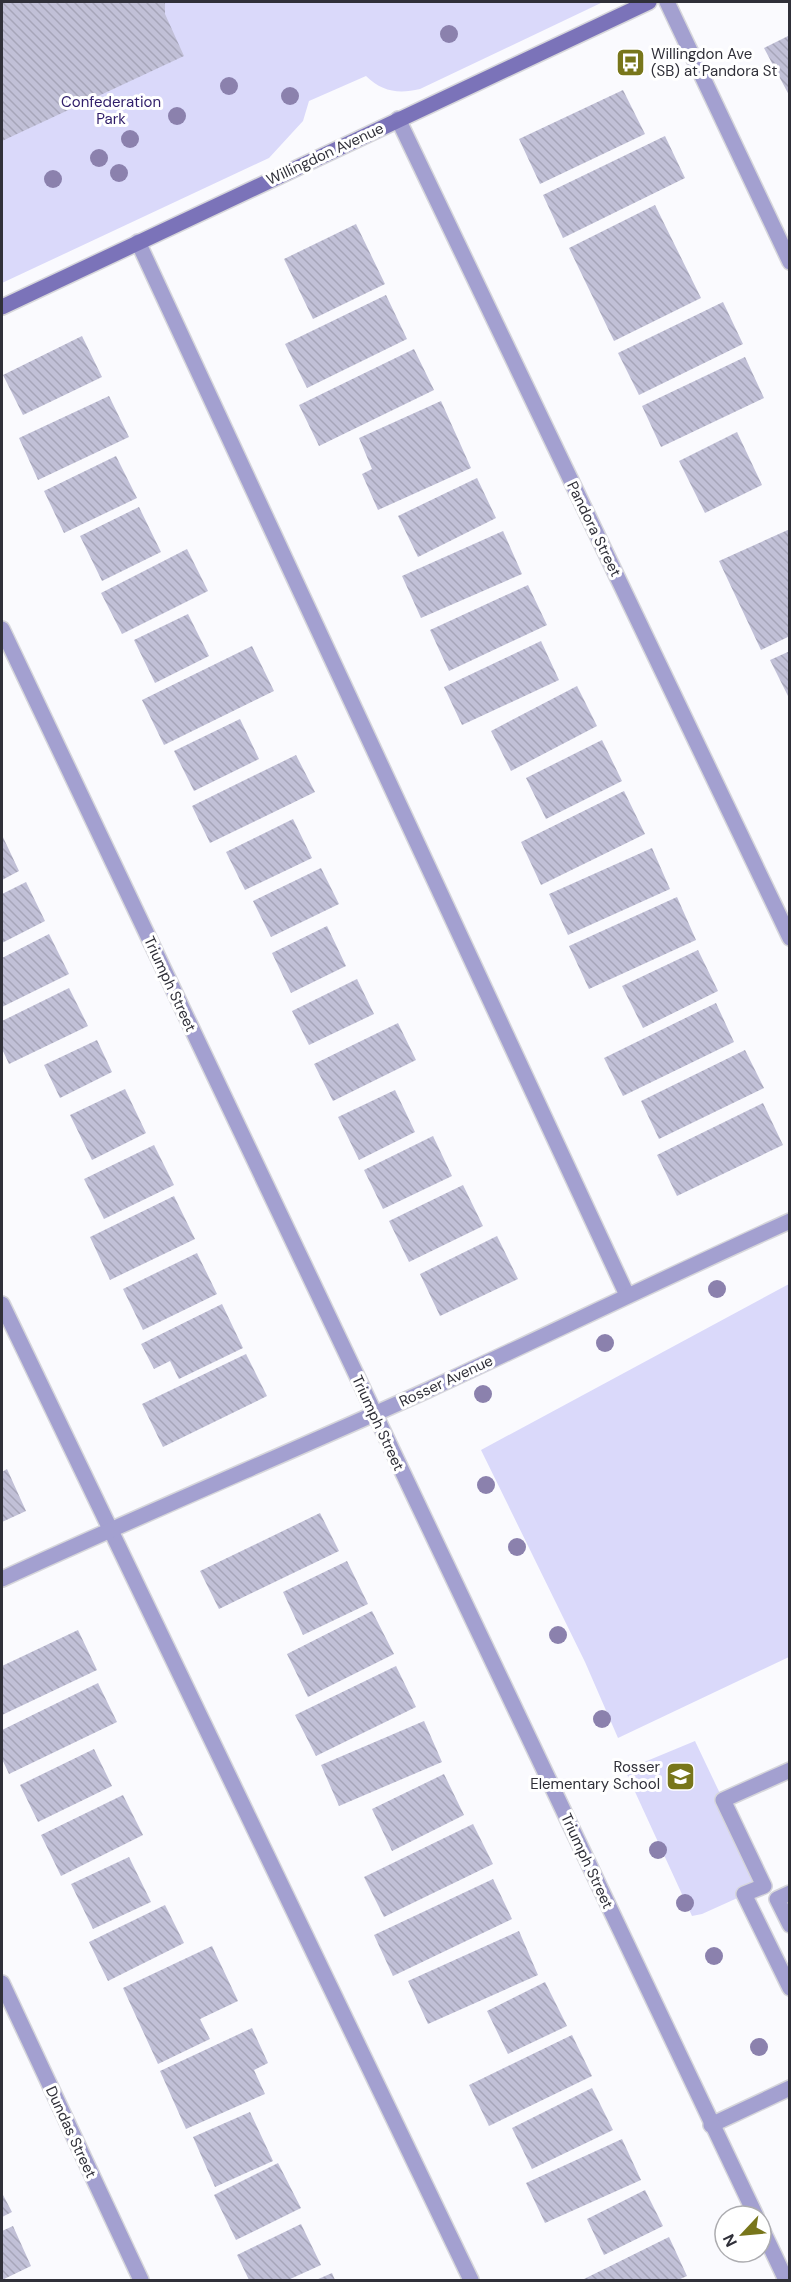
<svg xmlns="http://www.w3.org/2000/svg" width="791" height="2282" viewBox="0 0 791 2282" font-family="'DM Sans',sans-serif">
<defs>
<pattern id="building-back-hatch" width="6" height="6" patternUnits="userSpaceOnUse" patternTransform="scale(1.5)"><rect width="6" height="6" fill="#c1c0d7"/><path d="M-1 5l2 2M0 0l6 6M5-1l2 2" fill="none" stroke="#a6a5b9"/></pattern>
</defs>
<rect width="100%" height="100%" fill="#fafafe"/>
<path fill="#dad9fa" d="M2 2H603L420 89C399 94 382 92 366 76L309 101 303 121 269 158 2 283Z
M789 1284V1657L618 1738 585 1662 481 1450Z
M695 1741 764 1886 702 1914 692 1916 625 1770Z"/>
<path fill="url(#building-back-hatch)" d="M2 2H165V14L184 56 2 141Z
M790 35V97L764 48Z
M623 90 645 134 540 184 519 139Z
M665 136 685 178 563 238 543 195Z
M655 205 701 298 614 341 569 248Z
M356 224 385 284 313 319 284 259Z
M386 295 407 339 307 388 285 344Z
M723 302 743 344 639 395 618 353Z
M82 336 102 377 23 415 3 375Z
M414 349 434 390 319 446 299 405Z
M745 357 764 398 661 447 642 406Z
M109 396 129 437 38 480 19 438Z
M441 401 471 468 378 510 362 474 372 469 359 438Z
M737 432 762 485 705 513 679 461Z
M116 456 137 498 64 533 44 491Z
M477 478 496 518 418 557 398 516Z
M139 507 161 552 102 581 80 536Z
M790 529V636L761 650 719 561Z
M503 531 522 574 421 618 402 576Z
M187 549 208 591 122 634 101 593Z
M528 585 547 625 449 671 430 630Z
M188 614 209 656 155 683 134 640Z
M541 641 559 680 462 725 444 687Z
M252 646 274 691 164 745 142 700Z
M790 651V700L770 660Z
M577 686 597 726 511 771 491 731Z
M240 719 259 759 194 791 174 751Z
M602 740 622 781 546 819 526 778Z
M296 755 315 792 210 843 192 806Z
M624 791 645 834 541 885 521 842Z
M293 819 312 858 245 890 226 852Z
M2 835 19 871 2 880Z
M652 848 670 889 568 935 549 894Z
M321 868 339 904 271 937 253 901Z
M26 882 45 921 2 943V894Z
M677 897 696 940 589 989 569 946Z
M327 926 346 966 291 993 272 953Z
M49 934 69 974 2 1007V958Z
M698 950 718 991 643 1028 622 986Z
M357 979 374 1014 309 1045 292 1011Z
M69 988 88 1026 9 1064 2 1049V1021Z
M716 1003 734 1042 623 1096 604 1058Z
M398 1023 416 1060 333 1101 314 1064Z
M97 1040 112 1072 60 1098 44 1065Z
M745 1050 764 1088 659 1139 641 1101Z
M125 1089 146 1133 92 1160 70 1115Z
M395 1090 415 1132 359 1160 338 1117Z
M763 1103 783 1145 677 1196 657 1155Z
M433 1136 452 1176 383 1209 364 1170Z
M154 1145 174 1185 104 1219 84 1179Z
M463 1185 483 1226 409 1262 389 1221Z
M174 1196 195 1239 110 1280 90 1237Z
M497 1236 518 1279 440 1316 420 1274Z
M197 1253 217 1294 143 1330 123 1289Z
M222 1304 243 1348 179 1379 170 1361 154 1369 141 1344Z
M246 1354 267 1396 163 1447 142 1404Z
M7 1469 26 1511 2 1522V1472Z
M320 1513 339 1551 219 1609 200 1571Z
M347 1561 368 1604 303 1635 283 1592Z
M372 1611 394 1654 308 1697 287 1654Z
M78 1630 97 1670 2 1715V1666Z
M396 1666 416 1707 316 1756 295 1715Z
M98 1683 117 1722 9 1774 2 1759V1730Z
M424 1721 442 1762 339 1806 321 1765Z
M94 1749 112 1786 38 1822 20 1785Z
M444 1774 464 1815 392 1851 372 1809Z
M123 1795 143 1835 61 1876 41 1835Z
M473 1824 493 1864 384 1917 364 1877Z
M129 1857 151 1902 93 1929 71 1884Z
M493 1879 512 1919 393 1976 374 1935Z
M165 1905 184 1943 108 1981 89 1942Z
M519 1931 538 1975 428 2024 408 1981Z
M212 1946 238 2001 200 2019 210 2039 158 2064 123 1988Z
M545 1982 567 2026 508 2054 487 2011Z
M252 2028 268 2063 254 2070 265 2094 186 2129 160 2071Z
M572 2035 592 2076 489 2126 469 2085Z
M592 2088 613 2130 532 2169 512 2128Z
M250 2112 273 2161 215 2187 193 2137Z
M622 2139 641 2180 545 2223 526 2183Z
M278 2163 301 2208 236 2240 214 2195Z
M645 2190 663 2226 604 2255 587 2219Z
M2 2193 12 2212 2 2217Z
M301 2224 321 2265 288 2280H249L237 2255Z
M13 2226 31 2266 2 2280V2231Z
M669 2237 687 2276 678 2280H585L584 2279Z
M332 2273 335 2280H316Z"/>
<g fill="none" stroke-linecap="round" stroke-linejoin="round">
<defs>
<path id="lane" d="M667 2 790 262
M138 242 627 1295
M2 1304 471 2280
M711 2125 790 2088"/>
<path id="street" d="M398 119 790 938
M2 629 756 2216
M2 1579C143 1514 286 1454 428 1390 549 1334 668 1276 790 1221
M790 1770 723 1800 764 1886 744 1894 790 1988
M790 1893 777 1899 790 1925
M2 1983 141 2280
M761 2227 786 2280"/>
<path id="secondary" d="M2 307 649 2"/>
</defs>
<use href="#lane" stroke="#d6d6db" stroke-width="18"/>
<use href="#street" stroke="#d6d6db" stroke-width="18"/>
<use href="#secondary" stroke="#d6d6db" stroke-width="18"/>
<use href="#lane" stroke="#a3a0d0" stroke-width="15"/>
<use href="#street" stroke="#a3a0d0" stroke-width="15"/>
<use href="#secondary" stroke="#7b73b9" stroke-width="15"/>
</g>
<g fill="#8b81ad">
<circle cx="449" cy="34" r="9"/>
<circle cx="229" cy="86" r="9"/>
<circle cx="290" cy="96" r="9"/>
<circle cx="177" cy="116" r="9"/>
<circle cx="130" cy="139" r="9"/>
<circle cx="99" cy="158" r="9"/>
<circle cx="119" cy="173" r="9"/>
<circle cx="53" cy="179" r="9"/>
<circle cx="717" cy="1289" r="9"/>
<circle cx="605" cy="1343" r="9"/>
<circle cx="483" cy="1394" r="9"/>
<circle cx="486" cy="1485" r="9"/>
<circle cx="517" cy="1547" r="9"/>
<circle cx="558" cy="1635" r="9"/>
<circle cx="602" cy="1719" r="9"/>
<circle cx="658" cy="1850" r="9"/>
<circle cx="685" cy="1903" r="9"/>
<circle cx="714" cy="1956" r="9"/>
<circle cx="759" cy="2047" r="9"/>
</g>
<defs>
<symbol id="bus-square" viewBox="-11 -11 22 22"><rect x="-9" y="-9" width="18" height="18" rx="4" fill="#78761b" stroke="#fff"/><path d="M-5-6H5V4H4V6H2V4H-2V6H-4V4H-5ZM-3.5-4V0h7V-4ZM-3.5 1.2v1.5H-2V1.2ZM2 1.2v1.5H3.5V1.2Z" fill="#fff"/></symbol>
<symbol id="school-square" viewBox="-11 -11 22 22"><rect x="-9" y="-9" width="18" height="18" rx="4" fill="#78761b" stroke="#fff"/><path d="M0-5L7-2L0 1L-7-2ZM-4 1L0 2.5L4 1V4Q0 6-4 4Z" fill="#fff"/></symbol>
</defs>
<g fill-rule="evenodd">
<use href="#bus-square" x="614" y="46" width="33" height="33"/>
<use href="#school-square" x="664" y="1760" width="33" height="33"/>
</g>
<g text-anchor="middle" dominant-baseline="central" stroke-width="6" stroke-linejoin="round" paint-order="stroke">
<g font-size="15" fill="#303039" stroke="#fff" text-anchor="start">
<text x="651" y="54">Willingdon Ave<tspan x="651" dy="17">(SB) at Pandora St</tspan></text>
<text x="660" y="1767" text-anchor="end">Rosser<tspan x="660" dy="17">Elementary School</tspan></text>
</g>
<g font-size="15" fill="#301e6a" stroke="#fff">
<text x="111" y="102">Confederation<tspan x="111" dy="17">Park</tspan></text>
</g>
<g font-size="15" fill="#303039" stroke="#fff">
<text transform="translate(325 154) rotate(-25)">Willingdon Avenue</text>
<text transform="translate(594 529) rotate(64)">Pandora Street</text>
<text transform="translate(170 984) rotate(65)">Triumph Street</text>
<text transform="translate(446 1381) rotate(-25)">Rosser Avenue</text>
<text transform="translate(378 1423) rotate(65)">Triumph Street</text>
<text transform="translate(587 1861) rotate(65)">Triumph Street</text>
<text transform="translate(71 2132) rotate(65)">Dundas Street</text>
</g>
</g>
<rect width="791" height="2282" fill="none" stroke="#303039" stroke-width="6"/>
<g transform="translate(743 2234) rotate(244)"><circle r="28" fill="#ffffff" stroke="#acacb0" stroke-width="1.5"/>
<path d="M0-4.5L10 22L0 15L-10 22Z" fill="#78761b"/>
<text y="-9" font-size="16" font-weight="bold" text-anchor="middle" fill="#303039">N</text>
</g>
</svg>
